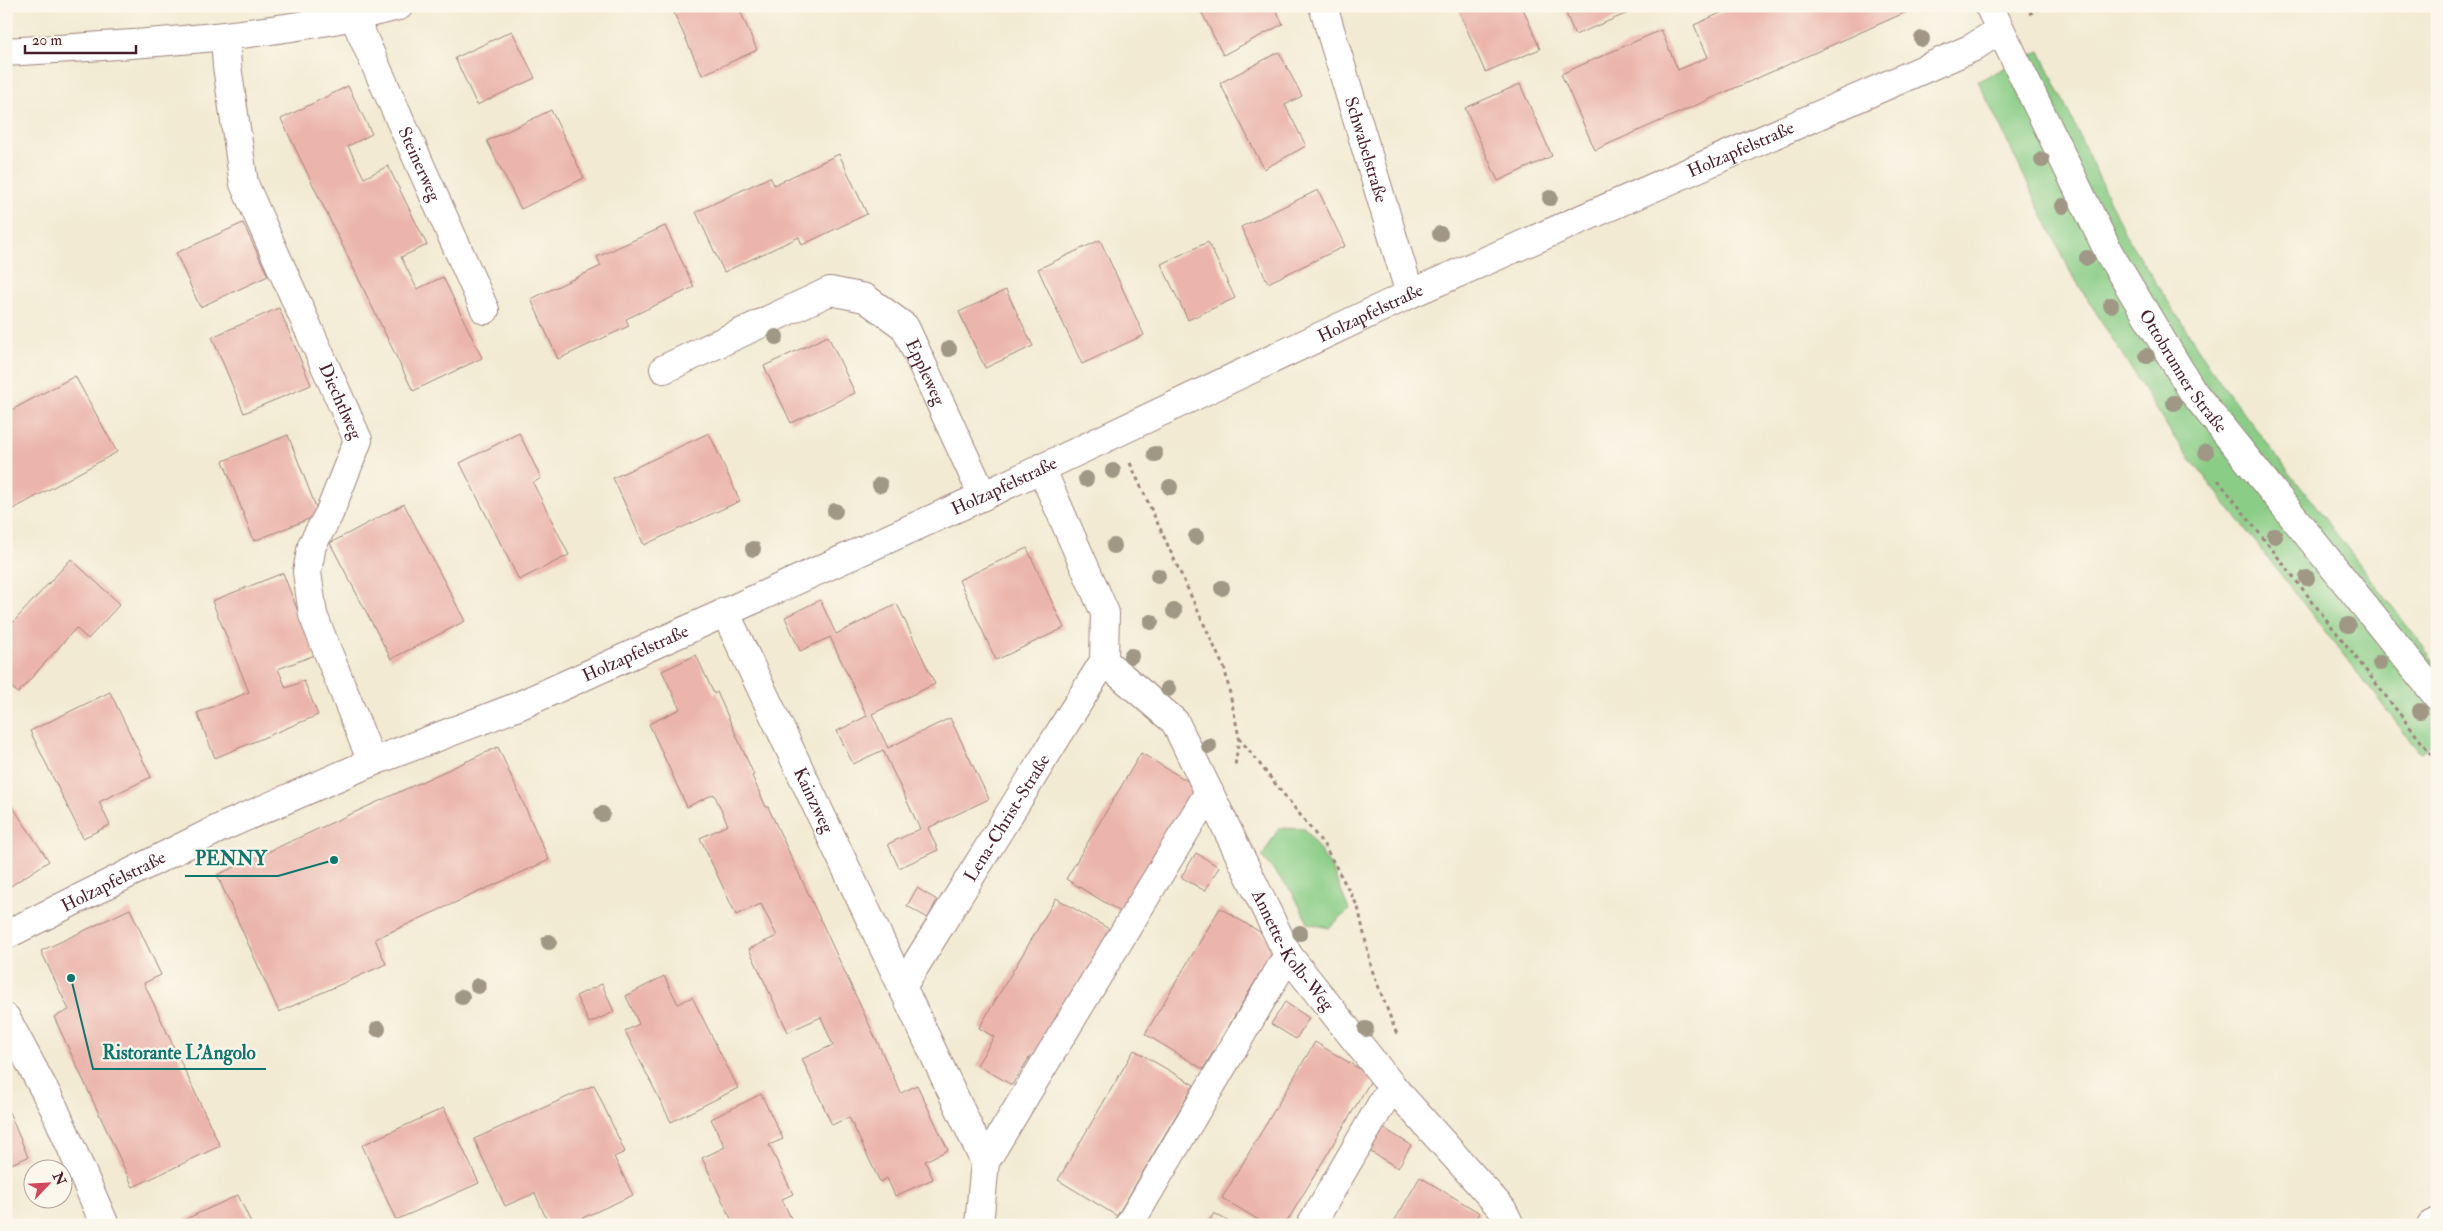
<svg xmlns="http://www.w3.org/2000/svg" width="2443" height="1231" viewBox="0 0 2443 1231" font-family="'IM FELL Double Pica',serif">
<rect width="100%" height="100%" fill="#fbf7ec"/>
<filter id="ink" filterUnits="userSpaceOnUse"><feTurbulence type="fractalNoise" baseFrequency=".02" numOctaves="2"/><feDisplacementMap in="SourceGraphic" scale="10" xChannelSelector="R" yChannelSelector="G"/><feConvolveMatrix kernelMatrix="1 2 1 2 8 2 1 2 1" color-interpolation-filters="sRGB"/></filter>
<filter id="wash" filterUnits="userSpaceOnUse"><feTurbulence type="fractalNoise" baseFrequency=".0096" numOctaves="4" result="noise"/><feDisplacementMap in="SourceGraphic" scale="20" xChannelSelector="R" yChannelSelector="G"/><feGaussianBlur stdDeviation="1.12" result="paint"/><feColorMatrix in="noise" values="0 0 0 0 0 0 0 0 0 0 0 0 0 0 0 0 0 1.4 0 .05"/><feComposite in="paint" operator="in"/></filter>
<g filter="url(#wash)">
<rect width="100%" height="100%" fill="#f2ead2"/>
<path fill="#8acd86" stroke="#6a7658" d="M2040 51 2126 236 2217 378 2437 665V740L2420 753 2175 439 2070 271 1978 81Z
M1279 828 1305 829 1331 867 1349 910 1329 928 1308 923 1293 893 1262 857Z"/>
<g id="blocks">
<path fill="#ebb5ab" d="M690 6H738L757 50 702 75 674 13Z
M1209 6H1274L1283 24 1223 55 1201 11Z
M1457 6H1522L1540 49 1485 72Z
M1563 6H1628L1630 12 1575 35Z
M1736 6H1920L1595 150 1561 74 1661 30 1678 70 1708 57 1694 25Z
M512 31 535 78 477 105 455 58Z
M1279 52 1302 96 1285 105 1306 146 1264 169 1220 83Z
M1520 84 1552 156 1498 181 1465 108Z
M348 86 372 134 348 146 364 178 388 166 427 245 401 257 417 289 443 277 482 358 413 391 281 119Z
M551 110 584 178 521 209 487 141Z
M839 154 867 214 802 245 799 237 724 272 696 212 770 177 774 185Z
M1318 190 1345 246 1268 283 1241 227Z
M243 223 268 276 200 307 176 253Z
M665 226 694 287 626 319 629 326 558 359 531 299 601 266 597 257Z
M1100 240 1144 335 1082 364 1038 269Z
M1208 242 1235 298 1188 320 1161 264Z
M1006 290 1033 346 985 368 959 312Z
M279 308 311 385 244 413 212 337Z
M828 336 855 393 791 423 764 366Z
M75 376 117 452 6 513V413Z
M519 433 541 478 533 483 569 555 519 580 460 463Z
M709 433 740 501 644 545 613 478Z
M288 435 319 515 254 541 223 461Z
M404 504 465 621 391 659 330 543Z
M1027 548 1064 628 996 660 959 580Z
M71 559 120 604 88 639 76 628 18 693 6 682V630Z
M283 573 315 655 278 669 286 688 304 681 318 715 215 758 197 713 249 692 212 601Z
M820 600 836 634 897 604 935 684 872 714 888 748 950 718 989 799 928 828 938 850 899 868 888 844 920 829 883 750 853 764 837 731 867 716 830 637 800 651 785 617Z
M696 655 714 694 717 692 754 775 752 776 766 807H768L901 1093 917 1085 948 1150 925 1161 933 1179 895 1196 887 1178 880 1182 849 1117 832 1125 802 1059 833 1045 821 1017 788 1032 749 949 777 936 761 904 736 915 700 838 728 825 714 794 687 807 649 724 680 709 662 671Z
M110 692 151 777 99 802 110 825 83 838 30 731Z
M498 747 549 860 375 939 386 964 279 1012 217 875Z
M1141 753 1199 788 1124 914 1066 879Z
M6 797 49 861 6 889Z
M1196 853 1219 867 1205 891 1181 877Z
M917 888 937 900 928 918 907 906Z
M1056 898 1116 933 1039 1063 1029 1058 1012 1085 977 1065 994 1037 979 1028Z
M1220 908 1278 943 1203 1069 1145 1034Z
M130 909 161 975 144 983 220 1146 133 1187 54 1017 69 1010 41 951Z
M664 976 678 1004 692 997 738 1088 671 1122 625 1031 639 1024 626 996Z
M602 984 614 1012 589 1023 576 996Z
M1285 1002 1309 1018 1296 1039 1271 1024Z
M1315 1042 1373 1077 1285 1225H1267L1222 1198Z
M1134 1050 1194 1085 1117 1216 1058 1180Z
M594 1085 625 1152 614 1157 633 1195 567 1225H549L535 1193 505 1206 474 1139Z
M761 1094 783 1139 769 1145 793 1194 782 1199 794 1225H740L738 1221 733 1223 702 1158 725 1147 711 1119Z
M6 1105 28 1157 6 1166Z
M444 1108 479 1183 396 1220 362 1145Z
M1383 1128 1411 1145 1398 1168 1369 1151Z
M1420 1177 1480 1213 1473 1225H1392Z
M238 1195 252 1225H173Z
M1214 1213 1234 1225H1207Z"/>
</g>
</g>
<g filter="url(#ink)">
<use href="#blocks" fill-opacity="0" stroke="#9e847e" stroke-width="1"/>
<g fill="none" stroke-linecap="round" stroke-linejoin="round">
<defs>
<g id="minor">
<path id="s1" d="M1323 6 1410 294"/>
<path id="s2" d="M1989 6 2109 253 2193 392 2437 696"/>
<path id="s3" d="M354 17 485 310"/>
<path id="s4" d="M225 37 227 66 244 184 358 440 329 514 312 545 307 572 313 615 372 762"/>
<path d="M6 52C138 44 270 38 399 6"/>
<path id="s5" d="M664 369 830 291 865 298 905 327 983 496"/>
<path id="s6" d="M725 612 985 1162"/>
<path id="s7" d="M1104 661 1175 722 1288 955 1392 1086 1502 1209 1510 1225"/>
<path id="s8" d="M6 935 220 828 372 762 516 707 983 496 1410 294 1972 48 2000 30"/>
<path id="s9" d="M902 987 1104 661 1105 613 1041 468"/>
<path d="M6 1018 54 1108 105 1225"/>
<path d="M979 1225 985 1162 1209 792"/>
<path d="M1129 1225 1288 955"/>
<path d="M1311 1225 1392 1086"/>
<path d="M2431 1225 2437 1222"/>
</g>
</defs>
<use href="#minor" stroke="#9e847e" stroke-width="30"/>
<path stroke="#9e847e" stroke-width="3" stroke-dasharray="4 4" stroke-linecap="butt" d="M2029 14 2044 6
M1130 463 1225 670 1239 737 1235 766
M2218 480 2437 762
M1239 738 1324 845 1358 907 1372 970 1398 1037"/>
<use href="#minor" stroke="#fff" stroke-width="28"/>
</g>
<g fill="#a09785">
<circle cx="1922" cy="39" r="8"/>
<circle cx="2042" cy="160" r="8"/>
<circle cx="1550" cy="198" r="8"/>
<circle cx="2063" cy="206" r="8"/>
<circle cx="1440" cy="234" r="8"/>
<circle cx="2087" cy="258" r="8"/>
<circle cx="2111" cy="305" r="8"/>
<circle cx="776" cy="337" r="8"/>
<circle cx="949" cy="349" r="8"/>
<circle cx="2147" cy="356" r="8"/>
<circle cx="2174" cy="403" r="8"/>
<circle cx="2206" cy="452" r="8"/>
<circle cx="1155" cy="454" r="8"/>
<circle cx="1113" cy="471" r="8"/>
<circle cx="1086" cy="479" r="8"/>
<circle cx="880" cy="485" r="8"/>
<circle cx="1170" cy="487" r="8"/>
<circle cx="835" cy="511" r="8"/>
<circle cx="2275" cy="536" r="8"/>
<circle cx="1196" cy="537" r="8"/>
<circle cx="1114" cy="546" r="8"/>
<circle cx="753" cy="549" r="8"/>
<circle cx="1158" cy="576" r="8"/>
<circle cx="2307" cy="578" r="8"/>
<circle cx="1222" cy="588" r="8"/>
<circle cx="1174" cy="611" r="8"/>
<circle cx="1151" cy="622" r="8"/>
<circle cx="2348" cy="625" r="8"/>
<circle cx="1131" cy="656" r="8"/>
<circle cx="2380" cy="663" r="8"/>
<circle cx="1168" cy="689" r="8"/>
<circle cx="2420" cy="711" r="8"/>
<circle cx="1209" cy="746" r="8"/>
<circle cx="602" cy="814" r="8"/>
<circle cx="1300" cy="933" r="8"/>
<circle cx="549" cy="942" r="8"/>
<circle cx="478" cy="986" r="8"/>
<circle cx="462" cy="997" r="8"/>
<circle cx="378" cy="1029" r="8"/>
<circle cx="1366" cy="1029" r="8"/>
</g>
</g>
<g text-anchor="middle" dominant-baseline="central" stroke-width="4.5" stroke-linejoin="round" paint-order="stroke">
<g font-size="18" fill="#4a1f2b" stroke="#fbf7ec">
<text stroke="none"><textPath href="#s8" startOffset="1905">Holzapfelstraße</textPath></text>
<text stroke="none"><textPath href="#s1" startOffset="150">Schwabelstraße</textPath></text>
<text stroke="none"><textPath href="#s3" startOffset="161">Steinerweg</textPath></text>
<text stroke="none"><textPath href="#s8" startOffset="1500">Holzapfelstraße</textPath></text>
<text stroke="none"><textPath href="#s2" startOffset="414">Ottobrunner Straße</textPath></text>
<text stroke="none"><textPath href="#s5" startOffset="318">Eppleweg</textPath></text>
<text stroke="none"><textPath href="#s4" startOffset="386">Diechtlweg</textPath></text>
<text stroke="none"><textPath href="#s8" startOffset="1095">Holzapfelstraße</textPath></text>
<text stroke="none"><textPath href="#s8" startOffset="690">Holzapfelstraße</textPath></text>
<text stroke="none"><textPath href="#s6" startOffset="208">Kainzweg</textPath></text>
<text stroke="none"><textPath href="#s9" startOffset="199">Lena-Christ-Straße</textPath></text>
<text stroke="none"><textPath href="#s8" startOffset="120">Holzapfelstraße</textPath></text>
<text stroke="none"><textPath href="#s7" startOffset="351">Annette-Kolb-Weg</textPath></text>
</g>
</g>
<path fill="none" stroke="#0f766e" stroke-width="2" d="M334 860L278 876H185M71 978L93 1069H266"/>
<g fill="#0f766e" stroke="#fbf7ec" stroke-width="2">
<circle cx="334" cy="860" r="5"/>
<circle cx="71" cy="978" r="5"/>
</g>
<g font-size="19" text-anchor="middle" font-weight="bold" fill="#0f766e" stroke="#fbf7ec" stroke-width="4.5" stroke-linejoin="round" paint-order="stroke">
<text x="231" y="865">PENNY</text>
<text x="179" y="1059">Ristorante L'Angolo</text>
</g>
<rect width="2443" height="1231" fill="none" stroke="#fbf7ec" stroke-width="25"/>
<g transform="translate(48 1184) rotate(65)"><circle r="24" fill="#fbf7ec" stroke="#b4a19f"/>
<path d="M0-4L9 19L0 12L-9 19Z" fill="#d1495b"/>
<text y="-8" font-size="14" font-weight="bold" text-anchor="middle" fill="#4a1f2b">N</text>
</g>
<path d="M25 45v8h111v-8" fill="none" stroke="#4a1f2b" stroke-width="2.5"/>
<text x="32" y="45" font-size="15" fill="#4a1f2b" stroke="#fbf7ec" stroke-width="4" paint-order="stroke">20 m</text>
</svg>
